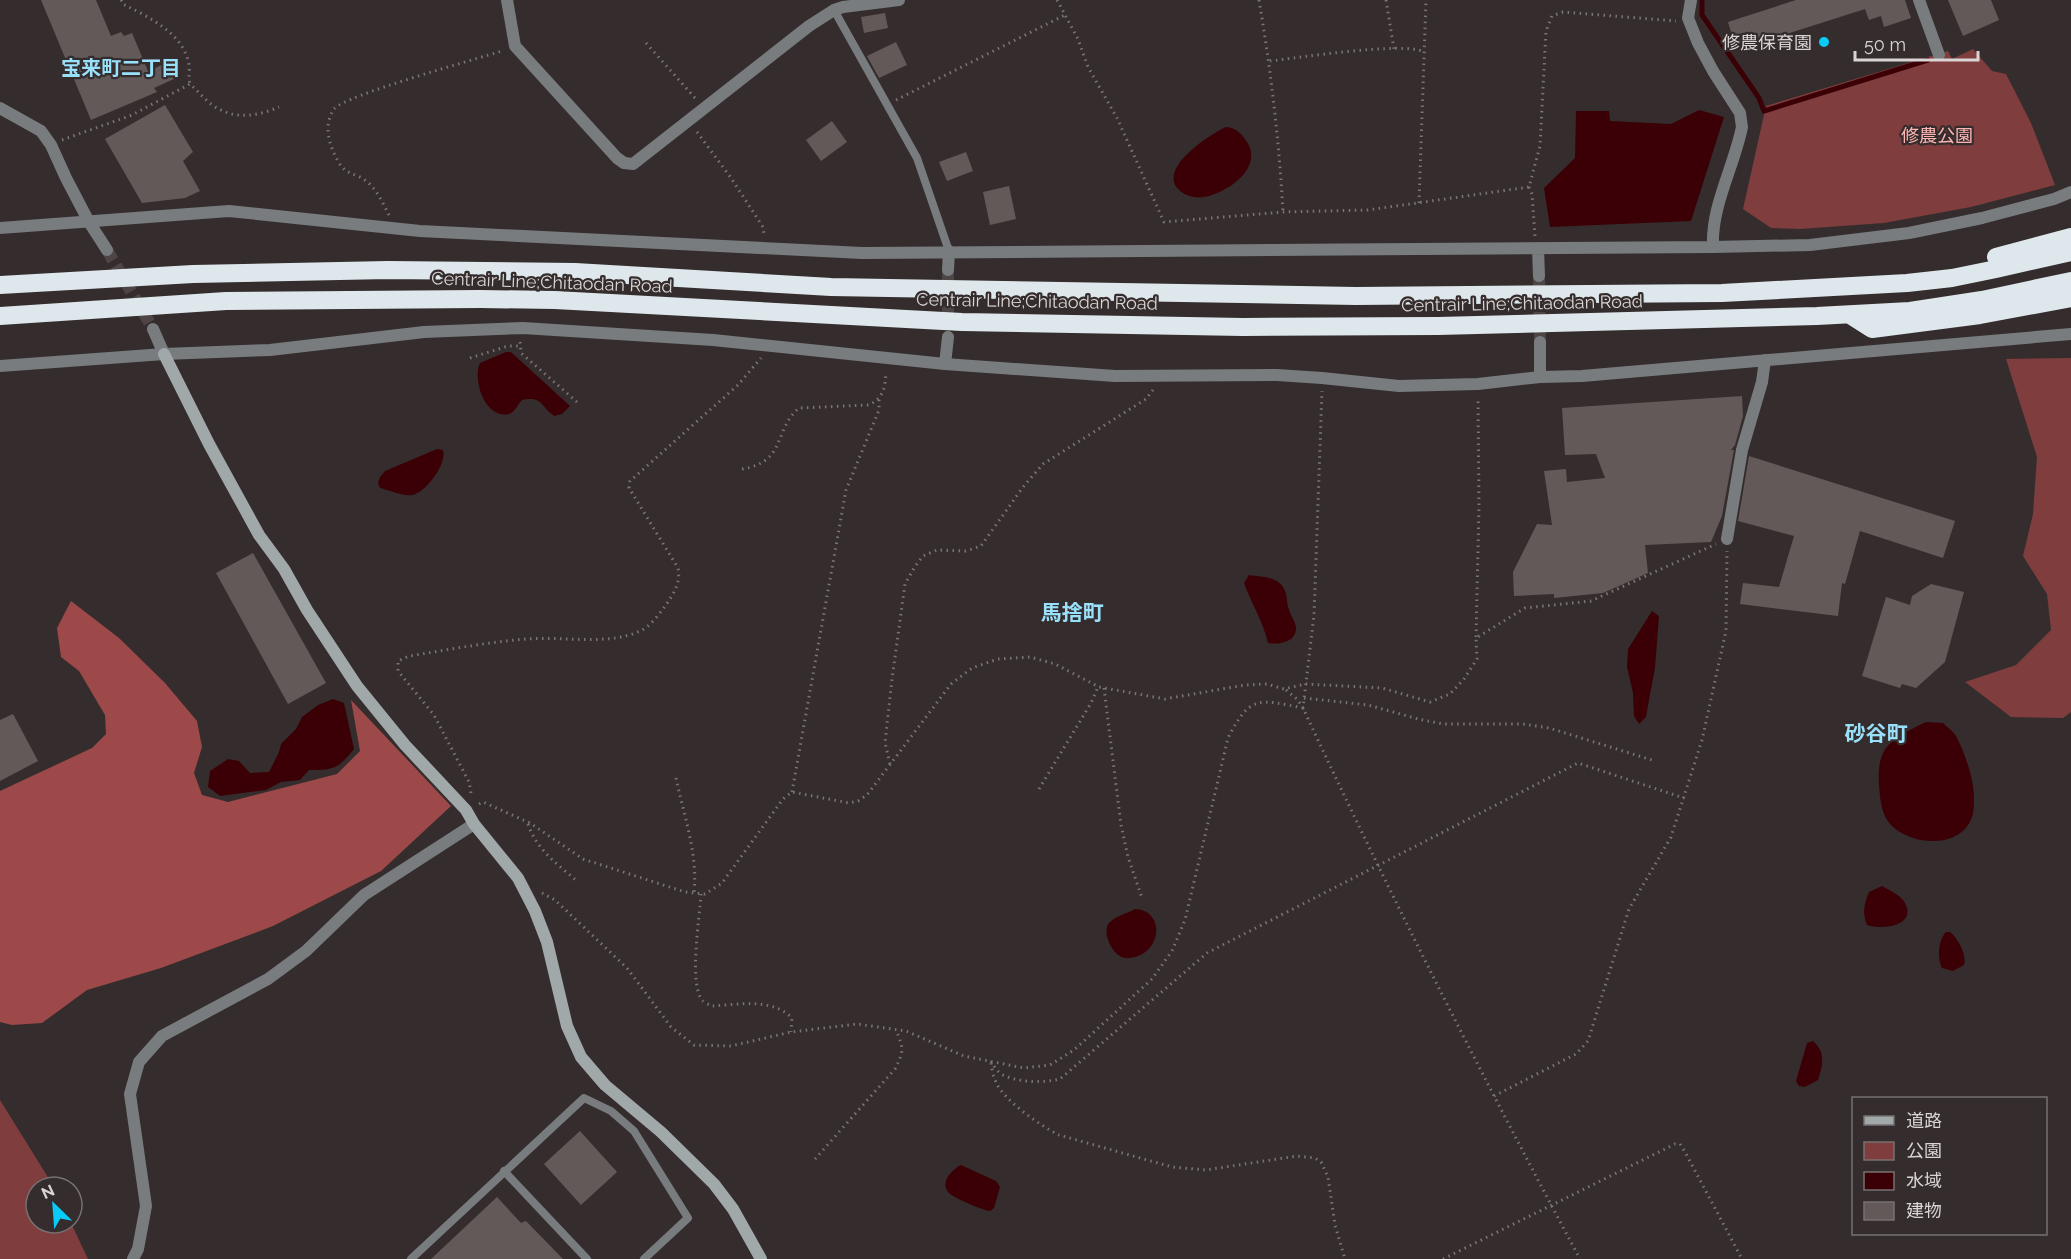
<svg xmlns="http://www.w3.org/2000/svg" width="2071" height="1259" viewBox="0 0 2071 1259" font-family="Raleway,'Noto Sans JP',sans-serif">
<rect width="100%" height="100%" fill="#352d2d"/>
<path fill="#7f3d3d" d="M1973 49 1992 71 2006 74 2031 123 2055 185 1971 207 1884 223 1800 229 1771 228 1743 209 1766 106 1948 51 1952 59Z
M2071 358V712L2063 718 2011 717 1965 682 2016 665 2051 630 2047 594 2023 556 2033 514 2037 457 2006 359Z
M0 1100 54 1187H36V1223H71L88 1259H0Z"/>
<path fill="#9d4949" d="M71 601 119 638 165 683 197 721 202 747 194 773 202 795 228 802 337 774 360 751 351 700 451 806 381 871 273 926 161 968 87 990 42 1023 12 1025 0 1022V791L92 748 106 734 105 715 79 671 61 657 57 628Z"/>
<path fill="#3a0006" d="M1699 110 1724 117 1691 221 1550 227 1544 188 1575 158 1576 111H1609L1610 121 1671 124Z
M1226 127C1236 128 1241 133 1247 142 1264 168 1226 194 1203 197 1193 198 1185 196 1178 189 1158 168 1210 134 1226 127Z
M506 352H511L570 406 562 414 554 416C540 406 543 396 522 400 518 404 514 413 509 414 485 420 472 379 480 363Z
M437 449 443 450C447 464 427 491 413 495 404 497 389 490 380 488L378 483 380 477 385 471Z
M1249 575C1260 577 1276 576 1283 587 1288 594 1286 602 1289 610 1291 616 1295 621 1296 627 1297 642 1279 645 1268 643 1263 621 1251 603 1244 583Z
M1652 611 1659 616 1655 668 1649 700 1646 717 1639 724 1634 716 1633 693 1627 667 1628 649Z
M333 699 344 703 354 749C338 769 334 770 309 770L300 780 281 782 266 790 220 796 208 787 210 771 228 759 239 761 250 773 269 772 279 752 281 744 296 729 302 717 318 705Z
M1926 722 1943 723C1947 727 1953 731 1956 736 1965 753 1974 779 1974 798 1974 807 1974 817 1968 825 1952 849 1908 844 1890 824 1881 814 1880 798 1879 785 1876 745 1893 738 1926 722Z
M1882 886C1889 890 1898 894 1903 900 1920 924 1885 931 1867 925 1862 913 1864 904 1869 892Z
M1135 909C1167 910 1162 958 1126 958 1113 958 1100 931 1110 922 1116 916 1128 913 1135 909Z
M1946 932H1950C1958 938 1967 955 1964 965L1953 971 1942 968C1937 958 1938 940 1946 932Z
M1813 1041C1826 1052 1823 1065 1818 1080L1805 1087 1799 1086 1796 1081 1807 1043Z
M961 1165 996 1181 1000 1187 994 1208 990 1211C982 1210 954 1198 949 1193 939 1183 952 1169 961 1165Z"/>
<g fill="none" stroke-linecap="round" stroke-linejoin="round">
<path stroke="#3a0006" stroke-width="5" d="M1702 0V15L1759 98 1764 111 1928 60"/>
</g>
<path fill="#635959" d="M41 0H96L111 36 121 32 124 36 132 33 148 71 169 62 176 78 154 88 157 92 91 120Z
M1796 0H1905L1911 18 1884 27 1881 16 1869 20 1865 9 1743 48 1741 41 1734 42 1728 22Z
M1948 0H1991L1999 20 1963 36Z
M885 13 888 28 864 33 861 17Z
M896 42 907 65 879 78 867 56Z
M165 105 193 152 183 161 200 191 185 198 142 203 105 139Z
M832 121 847 142 821 161 806 140Z
M966 152 973 171 947 181 939 162Z
M1009 186 1016 219 990 225 983 192Z
M1742 396 1743 416 1735 445 1731 450H1734L1722 516 1711 542 1645 545 1648 573 1603 593 1554 598V594L1514 596 1513 572 1537 524 1552 525 1544 471 1566 469 1567 482 1605 478 1596 454 1565 455 1562 408Z
M1749 456 1955 521 1943 558 1860 531 1845 584 1842 583 1838 616 1740 604 1743 583 1779 587 1794 536 1738 521Z
M253 553 326 683 288 704 216 573Z
M1931 584 1964 592 1945 662 1916 688 1902 684 1900 688 1862 676 1886 597 1910 605 1912 596Z
M13 714 38 761 0 781V720Z
M580 1131 617 1172 581 1205 544 1164Z
M497 1197 521 1223 526 1221 563 1259H431Z"/>
<g fill="none" stroke-linecap="round" stroke-linejoin="round">
<path stroke="#4e4646" stroke-width="12" stroke-dasharray="12 6" stroke-linecap="butt" d="M107 250 153 329
M948 270V329
M1539 276 1540 342"/>
<path stroke="#7c7575" stroke-width="3" stroke-dasharray="1.5 4.5" stroke-linecap="butt" d="M121 0 123 4C148 17 184 33 189 65 190 71 188 77 190 84
M1057 0 1078 39 1088 67 1117 118 1164 222 1283 212 1368 210 1529 187 1540 146 1546 31 1552 16 1563 12 1676 21
M1259 0C1271 71 1279 140 1283 212
M1386 0 1394 49
M646 43 695 98
M1270 61C1298 58 1405 41 1424 52
M896 100 1065 15
M697 132 731 178 763 227 764 234
M62 140 132 115 190 84C199 92 208 104 219 109 239 120 260 115 279 107
M1529 187 1532 194 1535 236
M1419 203 1426 0
M389 215C383 204 377 189 366 181 355 172 346 176 338 161 329 145 323 125 334 109 345 95 477 59 502 51
M520 342 521 353 577 402
M470 358 508 346H520
M742 469C787 462 773 430 799 408L869 405C884 397 885 388 886 372
M1476 637 1479 507 1478 397
M1104 688 1121 825 1128 857 1142 898
M1286 690 1297 699 1303 708 1314 615 1322 391
M1304 698 1368 705 1418 719 1443 724H1523L1549 728 1652 760
M890 764 885 743 892 679 905 584 914 568 923 556 937 550 966 551 981 546 1023 487 1043 464 1146 399 1153 390
M676 778C684 816 698 854 694 893
M1039 789 1091 703 1098 687
M792 792 846 490 879 410V399
M471 793 469 782 434 715 398 671V661L409 656C448 650 487 642 527 639 562 636 608 646 640 631 651 626 659 614 666 605 674 593 681 582 678 568L629 488 630 481 738 385 761 358
M479 804 483 802 530 823 583 859 685 892 705 894 722 883 783 799 792 792 849 803 858 801 867 795 951 684 972 668 998 659 1030 657 1055 664 1099 687 1165 699 1245 685 1267 684 1284 689 1305 684 1382 688 1430 702 1450 694 1464 679 1477 659 1476 638 1525 608 1591 601 1716 544
M528 824C536 849 558 865 577 881
M542 893 555 900 627 968 671 1027 694 1045 731 1046 791 1032 857 1024 906 1031 964 1056 1024 1068 1050 1065 1074 1050 1152 979 1172 951 1185 920 1228 738C1250 695 1258 699 1303 708 1390 895 1483 1078 1580 1259
M701 894C700 916 688 986 703 1001 703 1002 710 1005 711 1006 738 1005 771 997 792 1018L791 1032
M991 1061C994 1066 998 1073 1003 1075 1021 1083 1042 1083 1060 1079L1207 953 1578 763 1684 798
M991 1063C992 1069 993 1076 996 1082 1003 1100 1041 1126 1059 1135L1172 1167 1206 1170 1297 1156 1315 1158 1321 1162 1328 1177 1335 1225 1345 1259
M1494 1096 1576 1054 1588 1041 1629 909 1671 837 1702 740 1726 631 1727 551
M815 1159 895 1069C904 1051 904 1049 896 1030
M1443 1259 1675 1144H1680L1685 1152 1742 1259"/>
<path stroke="#787c7e" stroke-width="8" d="M834 10 917 158 949 251
M504 1171 587 1259
M411 1259 584 1098 611 1111 634 1131 688 1218 644 1259"/>
<path stroke="#787c7e" stroke-width="12" d="M507 0 515 46 617 158 624 163 633 164 809 26 834 10 843 7 899 0
M1691 0 1688 18 1698 43 1713 71 1740 113 1742 127C1734 167 1711 206 1713 247
M1919 0 1939 55
M0 108 41 131 51 145 66 178 89 222 107 250
M0 228 229 211 420 231 862 253 1713 247 1810 245 1909 233 1982 218 2054 199 2071 192
M1538 249 1539 276
M948 270 949 251
M153 329 164 354
M945 364 948 337
M0 366 164 354 270 350 424 332 523 328 713 340 945 364 1115 376 1277 375 1322 378 1399 386 1478 384 1540 377 1582 376 2071 334
M1540 377V342
M1727 539 1742 450 1762 382 1765 360
M133 1259 138 1249 146 1206 130 1094 139 1062 162 1036 268 979 306 951 364 895 474 824"/>
<path stroke="#a1a8aa" stroke-width="12" d="M164 354 209 444 259 535 284 569 307 610 357 686 405 745 466 810 474 824 518 878 535 911 547 942 567 1026 581 1057 605 1085 661 1132 714 1184 733 1209 761 1259"/>
<path stroke="#dee8ec" stroke-width="18" d="M1996 257 2071 237
M0 285 193 274 388 270 575 272 831 287 1356 296 1722 293 1907 283 1952 278 1996 269 2071 252
M1850 315 1872 329 1980 315 2071 298
M0 316 226 301 480 299 555 300 962 322 1243 327 1438 326 1817 316 1910 311 1982 300 2071 281"/>
</g>
<circle fill="#08cbf9" stroke="#352d2d" stroke-width="2" cx="1824" cy="42" r="6"/>
<g text-anchor="middle" dominant-baseline="central" stroke-width="4.5" stroke-linejoin="round" paint-order="stroke">
<g font-size="18" fill="#dad5d4" stroke="#352d2d" text-anchor="end">
<text x="1812" y="42">修農保育園</text>
</g>
<g font-size="18" fill="#feb5b2" stroke="#352d2d">
<text x="1937" y="135">修農公園</text>
</g>
<g font-size="18" fill="#dad5d4" stroke="#352d2d">
<text transform="translate(552 282) rotate(2)">Centrair Line;Chitaodan Road</text>
<text transform="translate(1037 301) rotate(1)">Centrair Line;Chitaodan Road</text>
<text transform="translate(1522 303) rotate(-1)">Centrair Line;Chitaodan Road</text>
</g>
<g font-size="20" font-weight="bold" fill="#99e1fb" stroke="#352d2d">
<text x="121" y="68">宝来町二丁目</text>
</g>
<g font-size="21" font-weight="bold" fill="#99e1fb" stroke="#352d2d">
<text x="1072" y="612">馬捨町</text>
<text x="1876" y="733">砂谷町</text>
</g>
</g>
<rect x="1852" y="1097" width="195" height="138" fill="#352d2d" stroke="#777070" stroke-width="1.5"/>
<rect x="1864" y="1116" width="30" height="9" fill="#a1a8aa" stroke="#777070" stroke-width="1.5"/>
<text x="1906" y="1127" font-size="18" fill="#dad5d4">道路</text>
<rect x="1864" y="1142" width="30" height="18" fill="#7f3d3d" stroke="#777070" stroke-width="1.5"/>
<text x="1906" y="1157" font-size="18" fill="#dad5d4">公園</text>
<rect x="1864" y="1172" width="30" height="18" fill="#3a0006" stroke="#777070" stroke-width="1.5"/>
<text x="1906" y="1187" font-size="18" fill="#dad5d4">水域</text>
<rect x="1864" y="1202" width="30" height="18" fill="#635959" stroke="#777070" stroke-width="1.5"/>
<text x="1906" y="1217" font-size="18" fill="#dad5d4">建物</text>
<g transform="translate(54 1205) rotate(335)"><circle r="28" fill="#352d2d" stroke="#777070" stroke-width="1.5"/>
<path d="M0-4.5L10 22L0 15L-10 22Z" fill="#08cbf9"/>
<text y="-9" font-size="16" font-weight="bold" text-anchor="middle" fill="#dad5d4">N</text>
</g>
<path d="M1855 51v9h123v-9" fill="none" stroke="#dad5d4" stroke-width="3"/>
<text x="1864" y="51" font-size="18" fill="#dad5d4" stroke="#352d2d" stroke-width="4.5" paint-order="stroke">50 m</text>
</svg>
